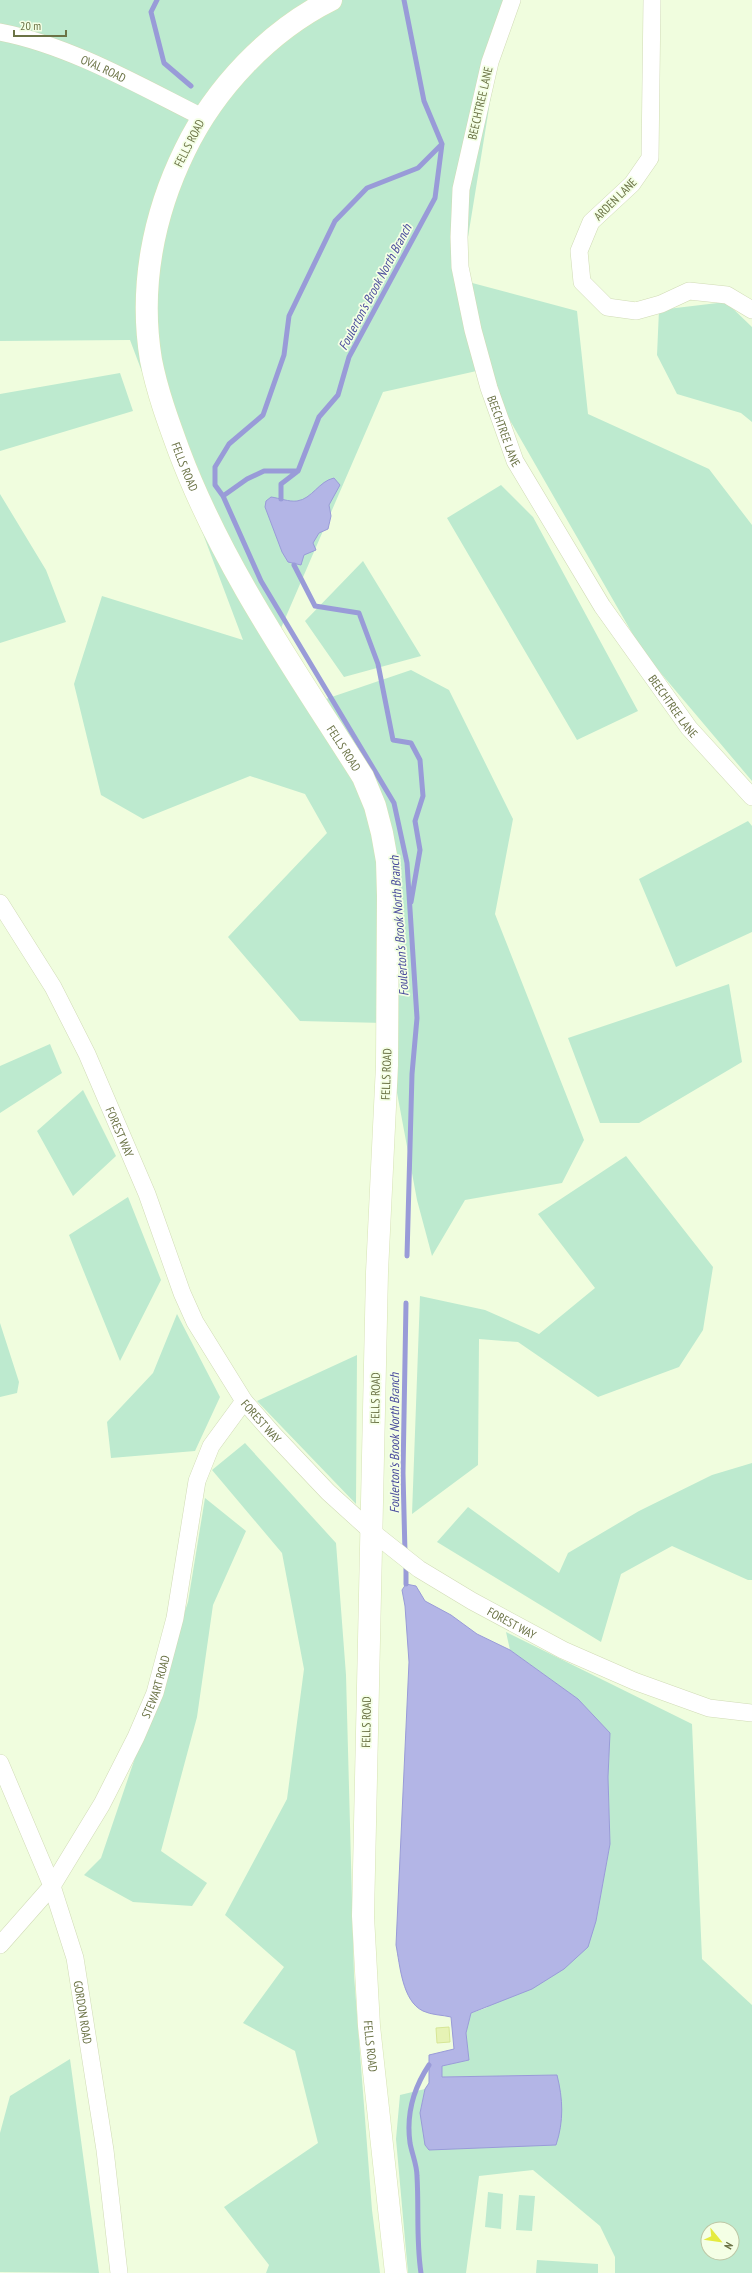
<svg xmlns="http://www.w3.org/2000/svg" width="752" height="2273" viewBox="0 0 752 2273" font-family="'PT Sans Narrow',sans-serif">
<rect width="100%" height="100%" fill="#f0fdde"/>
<path fill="#bdeacf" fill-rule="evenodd" d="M0 0H516L504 16 461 280 577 311 588 414 709 469 752 525V781L643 652 481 370 383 392 275 642 314 703 411 670 449 690 513 819 495 914 584 1140 562 1183 465 1200 432 1256 417 1200 384 1023 300 1021 228 937 327 833 305 794 250 776 143 819 101 795 74 684 102 596 243 640 130 340 0 341Z
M726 302 752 327V422L741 413 677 394 657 355 659 310Z
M120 373 133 411 0 451V394Z
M501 485 533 517 638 711 577 740 447 518Z
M0 494 46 570 66 622 0 643Z
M363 561 421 656 344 677 305 621Z
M748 821 752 826V932L676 967 639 879Z
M729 984 742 1062 639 1123H600L568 1038Z
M50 1044 62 1073 0 1113V1066Z
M83 1090 116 1156 73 1196 37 1131Z
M626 1156 713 1267 703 1330 679 1367 598 1397 518 1342 479 1339 478 1465 412 1514 420 1296 485 1310 539 1334 595 1288 538 1214Z
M128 1197 161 1280 120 1361 69 1235Z
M177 1314 220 1397 195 1451 111 1458 107 1422 153 1373Z
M0 1323 19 1382 17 1393 0 1397Z
M357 1355 356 1504 257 1401Z
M245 1443 336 1543 346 1675 354 1975 372 2210 380 2273H266L269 2265 224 2207 318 2143 295 2051 243 2023 284 1967 225 1915 287 1799 304 1669 282 1553 212 1470Z
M752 1463V1580H748L672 1546 621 1574 601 1642 437 1542 468 1507 559 1573 568 1553 639 1511 712 1475Z
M205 1498 246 1531 213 1605 197 1717 161 1851 207 1883 192 1906 133 1902 84 1875 101 1858 188 1602Z
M506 1632 692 1724 702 1959 752 2005V2273H615V2257L600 2226 533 2170 479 2176 466 2273H408L396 2139 400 2095 425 2089 420 2113 557 2075 442 2077V2066L469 2060 466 2033 471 2013 486 2008 596 1921 610 1844 608 1777 610 1733 578 1699 510 1650ZM708 2229H732V2253H708Z
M70 2059 99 2273 0 2272V2133L10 2096Z
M488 2192 503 2194 501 2229 485 2227Z
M519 2195 535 2196 532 2231 516 2230Z
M537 2260 598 2264V2273H536Z"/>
<path fill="#b3b5e6" stroke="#999bd8" d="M334 478 340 485 329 505 331 516 328 529 319 533 313 543 316 550 304 555 301 565 288 562 282 552 265 507 266 501 271 497C279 498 289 502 297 501 312 499 319 481 334 478Z
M406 1584 416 1586 425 1601 451 1615 477 1634 510 1650 578 1699 610 1733 608 1777 610 1844 596 1921 588 1947 564 1969 532 1989 471 2013 466 2033 469 2060 442 2066V2077L557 2075C563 2099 564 2121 556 2145L429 2150 425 2145 420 2113 425 2089 429 2083V2055L454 2049 451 2017C443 2015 431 2015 423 2011 402 2001 400 1965 396 1945L409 1662 405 1606 402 1590Z"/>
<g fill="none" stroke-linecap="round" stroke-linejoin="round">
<path stroke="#999bd8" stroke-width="5" d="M157 0 151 12 164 63 191 86
M404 0 424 101 442 144 435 198 349 357 338 395 319 417 298 471H264L247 479 223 496 261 581 394 803 407 863 417 1018 412 1074 407 1256
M223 496 215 485V467L229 444 263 415 284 355 289 316 335 221 367 188 418 168 442 144
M281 499V484L298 471
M294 565 315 606 359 613 378 664 393 740 411 743 420 760 423 796 415 821 420 850 411 902
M405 1553 403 1473 406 1303
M406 1563V1584
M421 2273C416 2240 419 2209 417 2176 417 2165 412 2154 410 2143 406 2114 413 2089 429 2065"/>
</g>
<path fill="#e6f3b5" stroke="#d6e696" d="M449 2027 450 2042 437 2043 436 2028Z"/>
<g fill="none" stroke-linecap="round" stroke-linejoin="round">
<defs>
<g id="street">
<path id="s1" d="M512 0 490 62 461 189 459 237 460 267 473 330 489 388 515 461 602 606 689 728 752 797"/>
<path d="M652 0 650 158 632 184 591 222 579 251 582 282 607 307 636 311 661 304 689 291 727 295 752 310"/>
<path id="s2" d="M0 32C69 45 140 86 202 117"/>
<path id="s3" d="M0 903 53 987 87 1054 147 1194 182 1293 195 1322 244 1401 274 1435 328 1492 371 1531 419 1569 472 1601 563 1650 634 1681 709 1708 752 1713"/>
<path id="s4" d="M0 1763 52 1886 75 1958 105 2150 119 2273"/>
<path id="s5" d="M0 1945 52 1886 102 1804 136 1737 155 1693 175 1618 197 1481 211 1446 244 1401"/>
</g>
<g id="secondary">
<path id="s6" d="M331 0C269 31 215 88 185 150 153 215 139 288 151 360 157 391 168 421 179 451 223 568 296 671 363 777L375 806 382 833 387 861 388 896 387 1065 377 1272 363 1916 369 2026 396 2273"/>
</g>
</defs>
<use href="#street" stroke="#d1dbb6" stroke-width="18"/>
<use href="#secondary" stroke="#d7e3b5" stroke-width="23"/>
<use href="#street" stroke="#fff" stroke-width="17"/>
<use href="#secondary" stroke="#fff" stroke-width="22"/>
</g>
<g text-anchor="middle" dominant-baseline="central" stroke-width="3.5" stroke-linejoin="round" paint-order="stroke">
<g font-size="12" fill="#6b7346" stroke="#f4ffe5">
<text stroke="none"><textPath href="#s2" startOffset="110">OVAL ROAD</textPath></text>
<text transform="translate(480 103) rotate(-77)">BEECHTREE LANE</text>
<text transform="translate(189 143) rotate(-63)">FELLS ROAD</text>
<text transform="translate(615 199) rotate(-45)">ARDEN LANE</text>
<text stroke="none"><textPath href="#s1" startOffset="444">BEECHTREE LANE</textPath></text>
<text stroke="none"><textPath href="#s6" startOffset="541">FELLS ROAD</textPath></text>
<text stroke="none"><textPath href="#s1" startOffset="768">BEECHTREE LANE</textPath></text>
<text stroke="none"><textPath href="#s6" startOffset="865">FELLS ROAD</textPath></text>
<text transform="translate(386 1074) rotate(-88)">FELLS ROAD</text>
<text stroke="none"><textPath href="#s3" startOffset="259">FOREST WAY</textPath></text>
<text transform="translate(375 1398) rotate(-89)">FELLS ROAD</text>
<text stroke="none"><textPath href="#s3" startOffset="583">FOREST WAY</textPath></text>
<text stroke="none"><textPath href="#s3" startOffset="907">FOREST WAY</textPath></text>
<text stroke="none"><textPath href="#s5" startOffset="304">STEWART ROAD</textPath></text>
<text transform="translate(366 1722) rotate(-89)">FELLS ROAD</text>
<text stroke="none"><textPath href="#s4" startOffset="264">GORDON ROAD</textPath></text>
<text stroke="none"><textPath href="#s6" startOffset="2173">FELLS ROAD</textPath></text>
</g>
<g font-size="13" font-style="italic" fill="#484a9c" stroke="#f4ffe5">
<text transform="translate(375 287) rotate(-62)">Foulerton's Brook North Branch</text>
<text transform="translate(399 926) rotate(-94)">Foulerton's Brook North Branch</text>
<text transform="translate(394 1443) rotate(-90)">Foulerton's Brook North Branch</text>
</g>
</g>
<g transform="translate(720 2241) rotate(119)"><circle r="19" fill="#f4ffe5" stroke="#bdc7a5"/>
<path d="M0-3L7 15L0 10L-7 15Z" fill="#e5eb3f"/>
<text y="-6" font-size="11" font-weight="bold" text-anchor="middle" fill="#6b7346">N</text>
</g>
<path d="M14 30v6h52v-6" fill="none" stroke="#6b7346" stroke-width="2"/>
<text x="20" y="30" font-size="12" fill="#6b7346" stroke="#f4ffe5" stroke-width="3" paint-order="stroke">20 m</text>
</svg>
